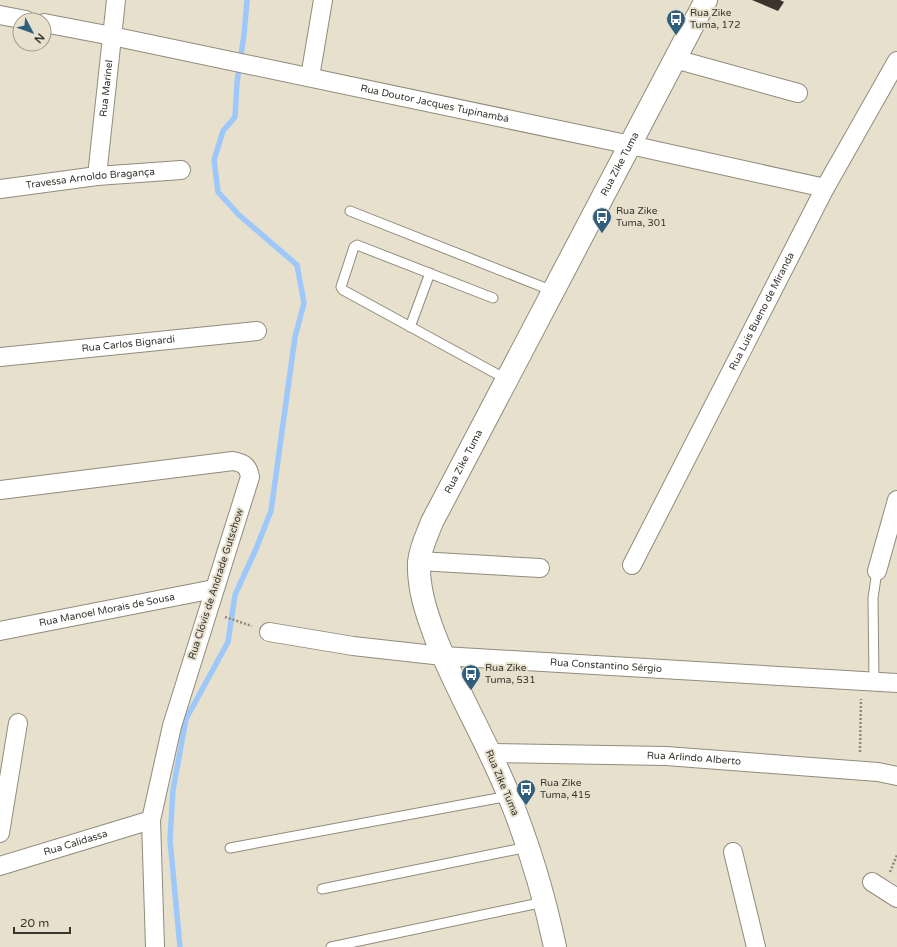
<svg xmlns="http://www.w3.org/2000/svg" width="897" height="947" viewBox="0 0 897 947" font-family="'Varela Round',sans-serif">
<rect width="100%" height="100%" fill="#e6e0cd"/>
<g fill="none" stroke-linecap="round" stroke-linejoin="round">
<path stroke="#9ec8fa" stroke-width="5.5" d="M180 947 170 840 173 790 186 719 228 642 235 595 256 549 271 511 295 337 304 303 297 265 239 215 218 192 214 160 223 131 235 117 237 82 244 35 247 0"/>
<defs>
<path id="service" d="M350 211 553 291
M493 298 357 245 354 247 341 287 343 290 506 379
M410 327 430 273
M874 681 873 598 877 571
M230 848 509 796
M322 889 528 847
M331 947 544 902"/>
<g id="minor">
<path d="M0 15 26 20"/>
<path id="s1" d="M44 23 112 36 612 141 825 188"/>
<path d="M675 59 798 93"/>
<path d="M310 77 323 0"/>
<path id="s2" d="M97 176 116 0"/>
<path id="s3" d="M0 189 97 176 181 170"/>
<path id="s4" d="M0 357 257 331"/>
<path d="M0 490 233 461C244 463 248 466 250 477L172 726 151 820 155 947"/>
<path d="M419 561 540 568"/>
<path id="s5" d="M632 565 825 188 897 61"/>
<path d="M877 571 897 500"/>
<path id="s6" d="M0 631 214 589"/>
<path id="s7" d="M269 632 353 646 443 656 897 683"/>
<path id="s8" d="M489 753 666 756 878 772 897 776"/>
<path d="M0 833 18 723"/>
<path d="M733 852 756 947"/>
<path id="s9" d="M0 866 151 820"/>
<path d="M872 882 897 898"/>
</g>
<g id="tertiary">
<path id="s10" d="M555 947C544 895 529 845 509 796 487 741 456 691 435 636 426 612 418 588 419 562 420 549 427 535 432 522L706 0"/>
</g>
</defs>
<use href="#service" stroke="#918b7b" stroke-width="11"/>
<use href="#minor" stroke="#918b7b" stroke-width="20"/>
<use href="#tertiary" stroke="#918b7b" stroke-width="24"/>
<path stroke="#8d887b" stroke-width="2.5" stroke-dasharray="2 2" stroke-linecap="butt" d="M225 617 252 626
M860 752 861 699
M890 872 897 855"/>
<use href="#service" stroke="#fff" stroke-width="9"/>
<use href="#minor" stroke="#fff" stroke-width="18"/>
<use href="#tertiary" stroke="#fff" stroke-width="22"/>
</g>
<path fill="#3e322e" d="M752 0H780L784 2 778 11Z"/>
<defs>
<symbol id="bus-pin" viewBox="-11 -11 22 30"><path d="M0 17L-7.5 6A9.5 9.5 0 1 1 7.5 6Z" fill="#305f7e" stroke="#e6e0cd"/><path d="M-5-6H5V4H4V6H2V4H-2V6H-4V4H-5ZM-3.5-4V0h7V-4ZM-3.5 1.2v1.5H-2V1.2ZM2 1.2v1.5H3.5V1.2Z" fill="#fff"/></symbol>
</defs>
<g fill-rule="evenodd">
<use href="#bus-pin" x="665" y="8" width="22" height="30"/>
<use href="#bus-pin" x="591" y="206" width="22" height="30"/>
<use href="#bus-pin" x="460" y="663" width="22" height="30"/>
<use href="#bus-pin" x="515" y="778" width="22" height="30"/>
</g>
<g text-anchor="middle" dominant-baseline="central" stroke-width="4" stroke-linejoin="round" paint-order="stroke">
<g font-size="10" fill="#38352e" stroke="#e6e0cd" text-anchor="start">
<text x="690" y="13">Rua Zike<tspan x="690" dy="12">Tuma, 172</tspan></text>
<text x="616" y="211">Rua Zike<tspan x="616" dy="12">Tuma, 301</tspan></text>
<text x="485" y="668">Rua Zike<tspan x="485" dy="12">Tuma, 531</tspan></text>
<text x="540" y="783">Rua Zike<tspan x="540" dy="12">Tuma, 415</tspan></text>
</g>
<g font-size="10" fill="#38352e" stroke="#e6e0cd">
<text stroke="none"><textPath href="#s2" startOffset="88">Rua Marinel</textPath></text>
<text stroke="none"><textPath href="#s1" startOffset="399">Rua Doutor Jacques Tupinambá</textPath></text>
<text stroke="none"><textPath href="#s10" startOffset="857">Rua Zike Tuma</textPath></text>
<text stroke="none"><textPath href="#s3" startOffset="91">Travessa Arnoldo Bragança</textPath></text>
<text stroke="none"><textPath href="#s5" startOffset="285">Rua Luis Bueno de Miranda</textPath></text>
<text stroke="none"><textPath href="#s4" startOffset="129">Rua Carlos Bignardi</textPath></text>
<text stroke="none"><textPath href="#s10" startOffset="521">Rua Zike Tuma</textPath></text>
<text transform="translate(216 584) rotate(-72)">Rua Clóvis de Andrade Gutschow</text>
<text stroke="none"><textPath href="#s6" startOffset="109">Rua Manoel Morais de Sousa</textPath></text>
<text stroke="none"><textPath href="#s7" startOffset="339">Rua Constantino Sérgio</textPath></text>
<text stroke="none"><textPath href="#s8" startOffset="205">Rua Arlindo Alberto</textPath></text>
<text transform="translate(502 783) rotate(67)">Rua Zike Tuma</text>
<text stroke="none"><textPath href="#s9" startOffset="79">Rua Calidassa</textPath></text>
</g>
</g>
<g transform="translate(32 32) rotate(131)"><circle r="19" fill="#e6e0cd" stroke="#a09c8d"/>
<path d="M0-3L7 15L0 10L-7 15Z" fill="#305f7e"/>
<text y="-6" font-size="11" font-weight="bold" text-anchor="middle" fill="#38352e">N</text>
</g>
<path d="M14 927v6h56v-6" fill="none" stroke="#38352e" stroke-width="2"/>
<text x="20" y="927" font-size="12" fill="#38352e" stroke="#e6e0cd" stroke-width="3" paint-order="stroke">20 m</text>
</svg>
